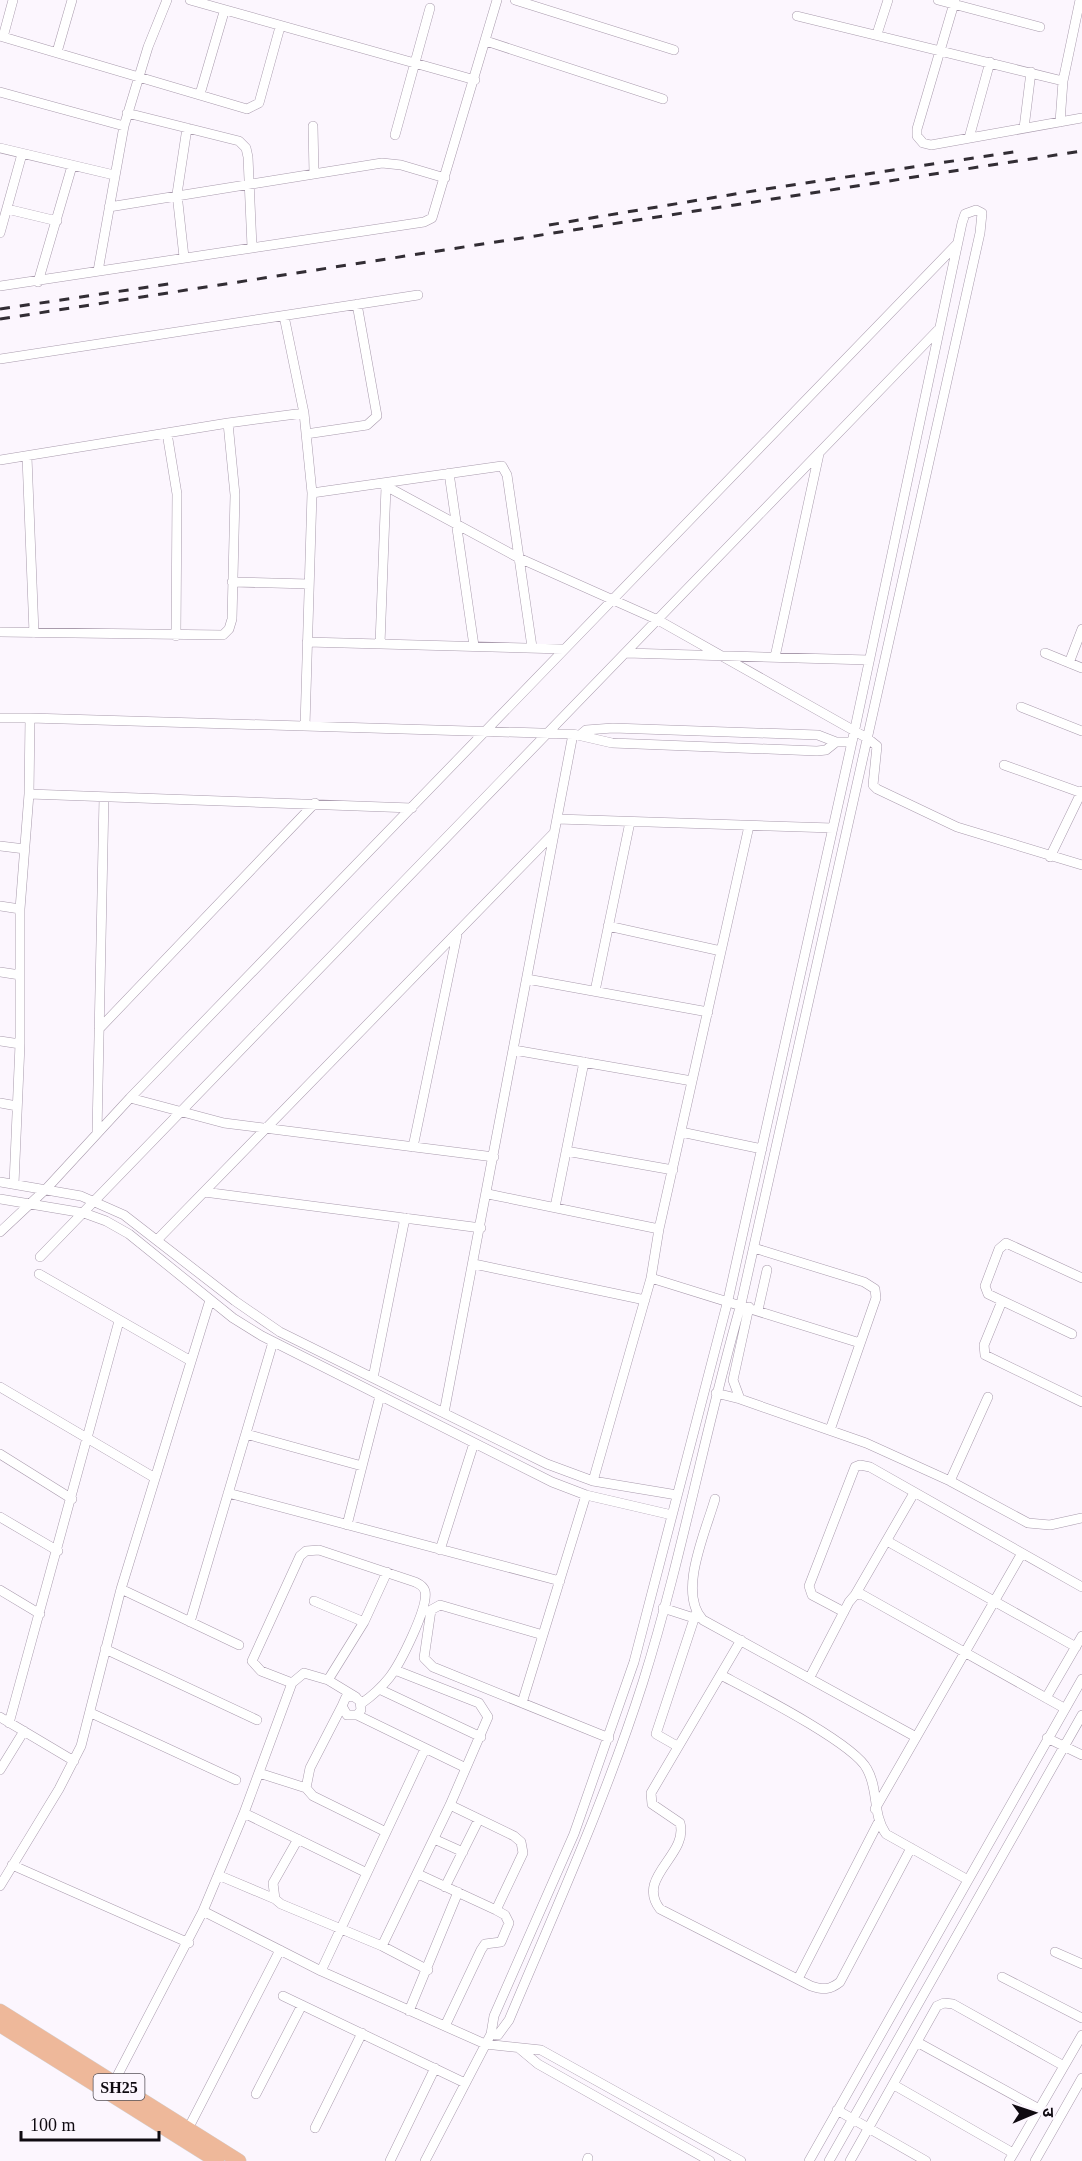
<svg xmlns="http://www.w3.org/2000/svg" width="1082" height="2161" viewBox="0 0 1082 2161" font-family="'Times New Roman','Noto Sans Devanagari',serif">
<rect width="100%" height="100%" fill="#fcf6fe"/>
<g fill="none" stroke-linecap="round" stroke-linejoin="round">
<defs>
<path id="minor" d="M190 0 475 80
M515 0 674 50
M938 0 1040 27
M955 0 917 129V136L923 143 931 145 1082 118
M797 16 1063 81
M877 34 888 0
M0 36 247 109 259 103 280 27
M3 37 13 0
M486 41 663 99
M57 52 72 0
M0 92 124 126
M200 94 224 12
M127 113 239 141 246 148 248 157 252 247
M1060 122 1063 81 1080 0
M313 126 314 174
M1024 128 1031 72
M395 135 430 8
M969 138 990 62
M0 148 114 175
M109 207 382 163 401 165 445 178
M7 209 57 221
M0 233 22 154
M184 257 177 194 187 128
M98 271 124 126 148 47 167 0
M38 282 72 166
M0 286 424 222 432 218 497 0
M284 316 304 413 312 493 305 726
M0 359 418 295
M167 433 177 494 176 636
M306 434 367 425 377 416 357 304
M27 457 34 633
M0 460 228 423 304 413
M449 473 474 646
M382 484 519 558 658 620 867 738 877 746 873 785 877 789 957 827 1082 865
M312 493 502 466 507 475 532 647
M232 582 309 584
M0 632 223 635 229 629 232 619 235 495 228 423
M307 642 563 649
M380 644 386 487
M626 653 869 660
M1045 653 1082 668
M775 657 819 454
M1069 663 1082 629
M1021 707 1082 731
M0 718H30L29 794 20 909V1044
M30 718 573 734 612 743 817 751 826 750 836 742
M580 735 586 730 613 728 818 735 836 742H852
M1004 765 1082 793
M29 794 412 808
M557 819 833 828
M0 846 25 849
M1050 857 1082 791
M0 906 20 909
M608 926 721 951
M0 972 20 975
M527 979 708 1012
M595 991 630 822
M99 1029 315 803
M0 1041 20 1044 14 1184
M514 1050 692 1081
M130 1098 957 244
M0 1103 17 1106
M681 1132 762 1149
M97 1133 104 797
M413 1147 457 935
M566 1151 673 1170
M0 1182 81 1196 124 1215 235 1301 280 1332 547 1464 593 1481 677 1495
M204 1192 481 1228
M488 1194 659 1229
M0 1199 84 1213 106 1221 129 1234 233 1318 262 1336 552 1482 586 1495 672 1515
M555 1207 584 1062
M0 1232 47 1188 130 1098 224 1123 494 1157
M158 1239 554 833
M754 1248 864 1282 875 1289 876 1298 830 1430
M40 1257 938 330
M474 1264 645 1300
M39 1274 191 1361
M651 1278 860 1343
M1002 1301 984 1345 985 1355 1082 1402
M749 1307 733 1380 740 1399 866 1443 950 1481 1028 1523 1050 1525 1082 1518
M758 1310 767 1270
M1072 1334 988 1294 985 1286 999 1249 1006 1243 1082 1278
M373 1378 405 1218
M0 1387 155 1478
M716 1393 740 1399
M444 1413 573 734
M246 1434 362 1466
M0 1454 72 1499
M593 1481 651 1278 659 1229 749 826
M950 1481 988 1397
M228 1493 560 1581
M715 1499C706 1531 677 1593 703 1620L916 1737
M0 1517 58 1551
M347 1525 380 1396
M887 1541 1076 1647
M440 1550 474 1443
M121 1589 239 1645
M0 1590 40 1614
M855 1595 914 1493
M314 1601 364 1622
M663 1608 694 1618
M844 1612 812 1595 809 1586 855 1467 860 1465 870 1467 1082 1587
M190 1622 273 1342
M543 1635 440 1605 431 1610 424 1658 433 1667 609 1738
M741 1640 651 1793 652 1804 680 1823C689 1855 635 1877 660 1909L811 1986C823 1990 830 1990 840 1982L911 1848
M105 1649 257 1720
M721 1675C751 1691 854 1743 867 1769 879 1790 872 1814 886 1834L968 1880
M810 1677 849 1602 855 1595 861 1594 1064 1708
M328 1680 364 1622 387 1572
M292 1683 261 1671 252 1661 300 1556 306 1551 319 1550 415 1582C419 1584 423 1585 425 1591 429 1607 400 1664 389 1678 381 1688 372 1696 362 1703
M379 1689 481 1737
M1046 1698 1082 1636
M522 1703 586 1495
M342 1706 310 1768 306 1788 313 1796 386 1832
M91 1713 236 1780
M357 1715 361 1710 360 1701 353 1696 346 1697 342 1706 347 1715H357L466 1768
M0 1717 74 1761
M9 1723 119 1321
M1047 1738 1082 1755
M677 1746 656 1734 696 1613
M0 1770 24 1731
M259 1773 306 1788
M450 1805 514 1836 521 1842 523 1853 496 1910
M875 1809 1022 1553
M244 1813 367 1873
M298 1839 273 1883 275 1899 281 1904 382 1946 428 1970
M434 1839 463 1852
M12 1865 189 1943
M418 1874 496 1910 505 1915 509 1923 501 1942 485 1944 481 1950 445 2026
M218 1875 275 1899
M0 1886 59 1789 81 1746 121 1589 210 1300
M445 1887 479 1819
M203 1911 321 1971 485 2044 541 2050 741 2161
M382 1946 450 1805 488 1717 479 1703 395 1670
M1055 1952 1082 1964
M321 1971 425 1749
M1002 1977 1082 2018
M798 1979 878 1823
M283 1996 465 2083
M409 2011 458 1892
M917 2042 1039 2109
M520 2049 538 2064 710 2161
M113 2084 203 1911 244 1813 292 1683 304 1673 328 1680 356 1697
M894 2085 1013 2153
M256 2094 302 2005
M837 2110 926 2161
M315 2128 362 2033
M188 2129 280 1950
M390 2161 435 2068
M425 2161 491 2034 494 2016 574 1834 634 1662 728 1300 854 733 962 223 965 214 976 210 982 213 980 233 741 1304C705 1429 682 1558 643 1682 606 1798 556 1908 509 2020L498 2035 491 2034
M587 2161 588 2158
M809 2161 1082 1679
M829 2161 1082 1715
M850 2161 937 2006 944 2003 953 2004 1064 2066
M1009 2161 1082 2035
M1035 2161 1082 2078"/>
<path id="primary" d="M0 2011 239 2161
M0 2025 217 2161"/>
</defs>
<use href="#minor" stroke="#a99bad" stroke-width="10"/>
<use href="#primary" stroke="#d4d3d4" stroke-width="15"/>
<use href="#minor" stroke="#fff" stroke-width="9"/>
<use href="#primary" stroke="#eeb89a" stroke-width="14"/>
<path stroke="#322d34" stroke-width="3" stroke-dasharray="10 10" stroke-linecap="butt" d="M549 225 759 190 1020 151
M0 309 175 283
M0 319 1082 151"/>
</g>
<g text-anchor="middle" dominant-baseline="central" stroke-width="6" stroke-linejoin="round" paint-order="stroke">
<rect fill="#fcf6fe" stroke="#565158" stroke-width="1.5" x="93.5" y="2074" width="51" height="26" rx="4.5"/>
<g font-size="16" font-weight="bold" fill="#0f0a11">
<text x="119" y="2087">SH25</text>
</g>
</g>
<g transform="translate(1034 2113) rotate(88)" stroke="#fcf6fe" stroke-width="4.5" paint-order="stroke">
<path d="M0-4.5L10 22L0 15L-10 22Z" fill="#0f0a11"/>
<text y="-9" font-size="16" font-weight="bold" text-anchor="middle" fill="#0f0a11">उ</text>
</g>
<path d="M21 2131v9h138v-9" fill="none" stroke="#0f0a11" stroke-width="3"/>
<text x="30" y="2131" font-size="18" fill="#0f0a11" stroke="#fcf6fe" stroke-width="4.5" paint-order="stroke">100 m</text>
</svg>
